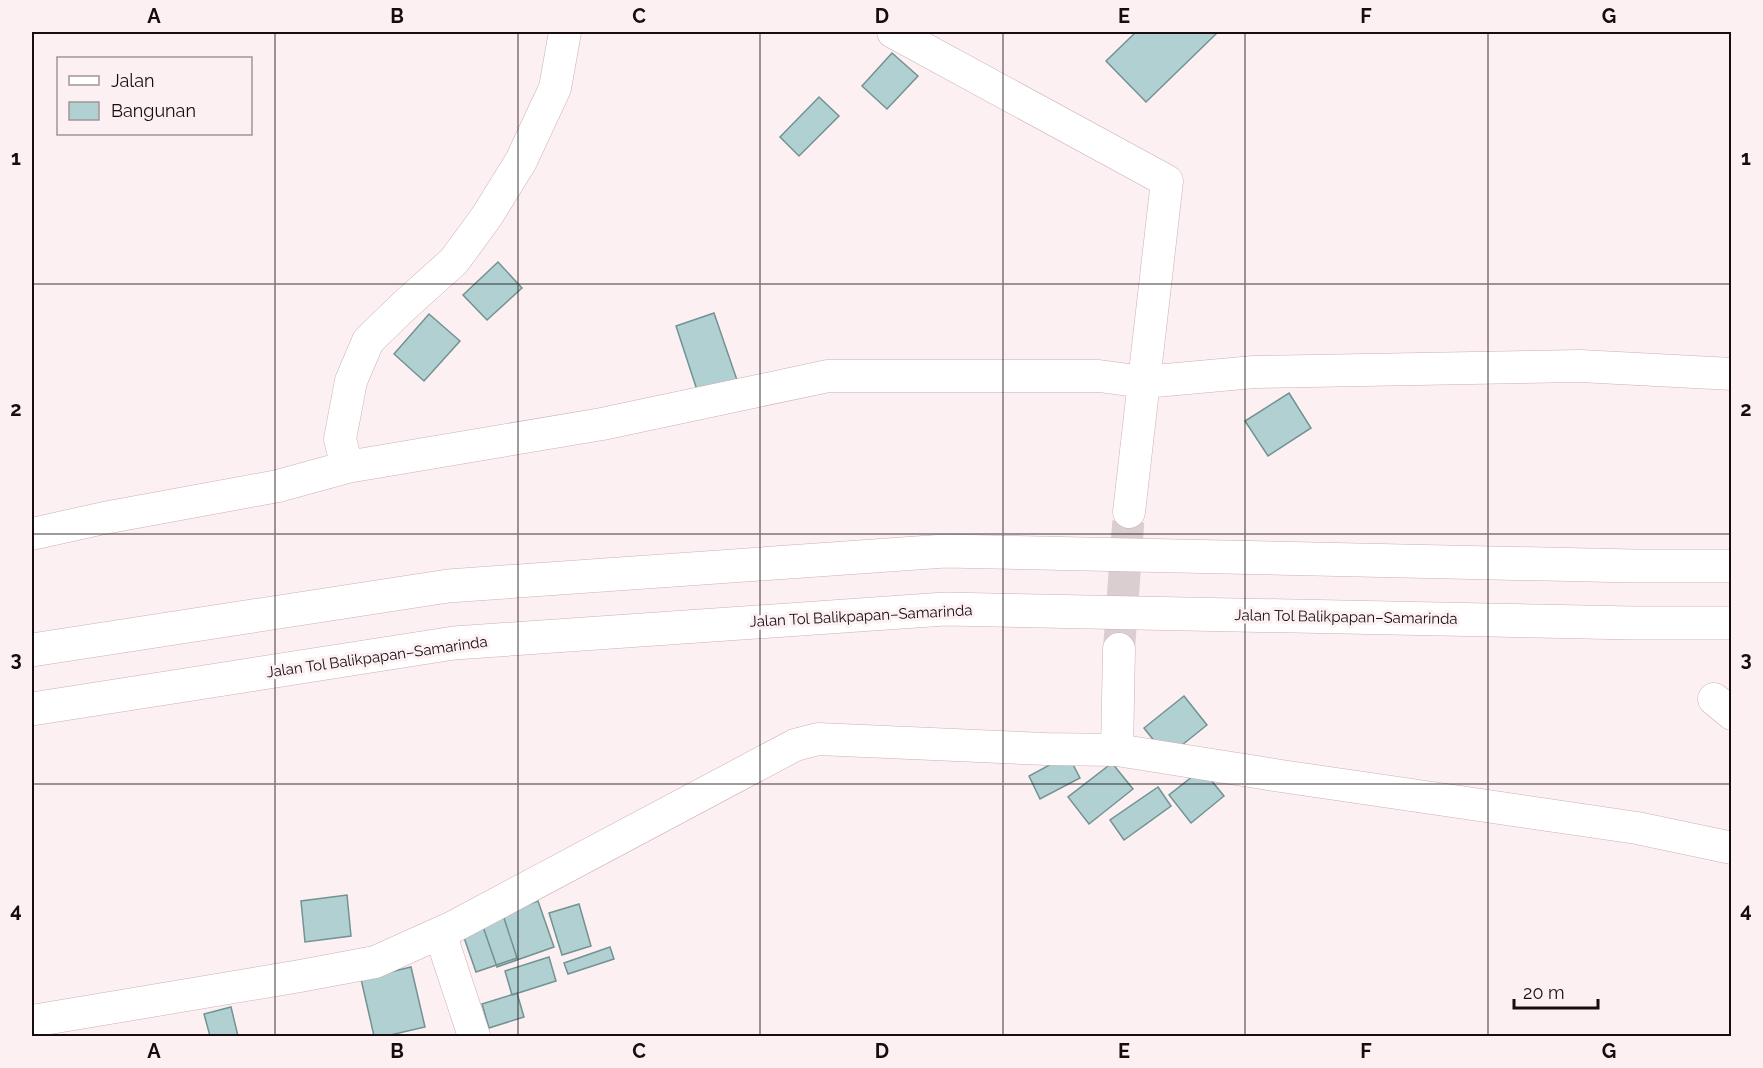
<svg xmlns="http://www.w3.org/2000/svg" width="1763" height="1068" viewBox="0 0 1763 1068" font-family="Raleway,sans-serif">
<rect width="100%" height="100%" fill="#fcf0f2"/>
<path fill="#b0d0d1" stroke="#739292" stroke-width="1.5" d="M1136 32H1218L1146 102 1106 61Z
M892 53 918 76 887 109 862 86Z
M819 97 839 116 799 156 780 137Z
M498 262 522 288 487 320 463 295Z
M714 313 737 380 698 393 676 326Z
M429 314 460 341 424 381 394 354Z
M1289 393 1311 428 1268 456 1245 421Z
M1184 696 1207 725 1167 757 1144 728Z
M1068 755 1080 778 1040 799 1029 776Z
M1112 763 1133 789 1089 824 1068 797Z
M1202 769 1224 796 1191 823 1169 795Z
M1158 787 1171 806 1124 840 1110 820Z
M347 895 351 936 305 942 301 901Z
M538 901 554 947 497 967 481 921Z
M579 904 591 946 562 955 549 913Z
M503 915 517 958 476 972 461 929Z
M610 947 614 959 568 974 564 963Z
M549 957 556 981 512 995 505 971Z
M411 967 425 1027 386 1036H374L361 979Z
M517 993 524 1017 489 1028 482 1004Z
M231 1007 238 1036H210L204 1014Z"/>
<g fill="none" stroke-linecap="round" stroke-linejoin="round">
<path stroke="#daced0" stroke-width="32" stroke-dasharray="32 16" stroke-linecap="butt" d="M1119 649 1129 512"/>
<defs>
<path id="street" d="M893 32 1167 181 1129 512
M347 467 602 424 828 376H1099L1144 382 1254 372 1580 366 1732 374
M32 534 104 518 278 486 347 467 340 439 351 381 368 341 404 306 454 261 487 216 521 161 555 88 565 32
M1714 699 1732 714
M1117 750 1119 649
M440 933 474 1036
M32 1021 300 976 375 962 453 927 795 745 818 739 1046 749 1117 750 1281 776 1637 828 1732 848"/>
<path id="highway" d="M32 650 448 586 945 551 1634 566H1732
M32 709 454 643 945 609 1633 623H1732"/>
</defs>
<use href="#street" stroke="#ccb0b6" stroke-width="33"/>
<use href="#highway" stroke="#ccb0b6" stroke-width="34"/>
<use href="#street" stroke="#fff" stroke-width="32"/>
<use href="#highway" stroke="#fff" stroke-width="33"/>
</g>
<path fill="none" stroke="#170d10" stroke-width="1.5" stroke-opacity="0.55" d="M275 32V1036M518 32V1036M760 32V1036M1003 32V1036M1245 32V1036M1488 32V1036M32 284H1732M32 534H1732M32 784H1732"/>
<g text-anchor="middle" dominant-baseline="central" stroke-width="6" stroke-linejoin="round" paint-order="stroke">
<g font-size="15" fill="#170d10" stroke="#fcf0f2">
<text transform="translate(861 616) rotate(-3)">Jalan Tol Balikpapan–Samarinda</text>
<text transform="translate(1346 617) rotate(1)">Jalan Tol Balikpapan–Samarinda</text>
<text transform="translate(377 657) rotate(-8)">Jalan Tol Balikpapan–Samarinda</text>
</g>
</g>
<rect width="1763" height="1068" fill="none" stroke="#fcf0f2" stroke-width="66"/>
<rect x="57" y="57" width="195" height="78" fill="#fcf0f2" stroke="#a09598" stroke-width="1.5"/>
<rect x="69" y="76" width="30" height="9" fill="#ffffff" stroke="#a09598" stroke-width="1.5"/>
<text x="111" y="87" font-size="18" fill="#170d10">Jalan</text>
<rect x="69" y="102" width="30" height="18" fill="#b0d0d1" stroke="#a09598" stroke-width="1.5"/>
<text x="111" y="117" font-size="18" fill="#170d10">Bangunan</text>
<path d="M1514 999v9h84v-9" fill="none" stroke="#170d10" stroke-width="3"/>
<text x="1523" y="999" font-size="18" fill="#170d10" stroke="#fcf0f2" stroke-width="4.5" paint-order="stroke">20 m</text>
<rect x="33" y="33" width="1697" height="1002" fill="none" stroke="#170d10" stroke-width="2"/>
<g font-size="20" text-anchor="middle" font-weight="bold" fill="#170d10">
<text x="154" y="23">A</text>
<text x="397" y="23">B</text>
<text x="639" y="23">C</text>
<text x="882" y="23">D</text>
<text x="1124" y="23">E</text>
<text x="1366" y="23">F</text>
<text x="1609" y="23">G</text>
<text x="16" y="165">1</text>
<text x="1746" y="165">1</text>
<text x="16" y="416">2</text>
<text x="1746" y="416">2</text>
<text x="16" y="666">3</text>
<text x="1746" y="666">3</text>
<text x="16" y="917">4</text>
<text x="1746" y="917">4</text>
<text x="154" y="1058">A</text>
<text x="397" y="1058">B</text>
<text x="639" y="1058">C</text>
<text x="882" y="1058">D</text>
<text x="1124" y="1058">E</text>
<text x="1366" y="1058">F</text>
<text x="1609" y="1058">G</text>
</g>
</svg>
